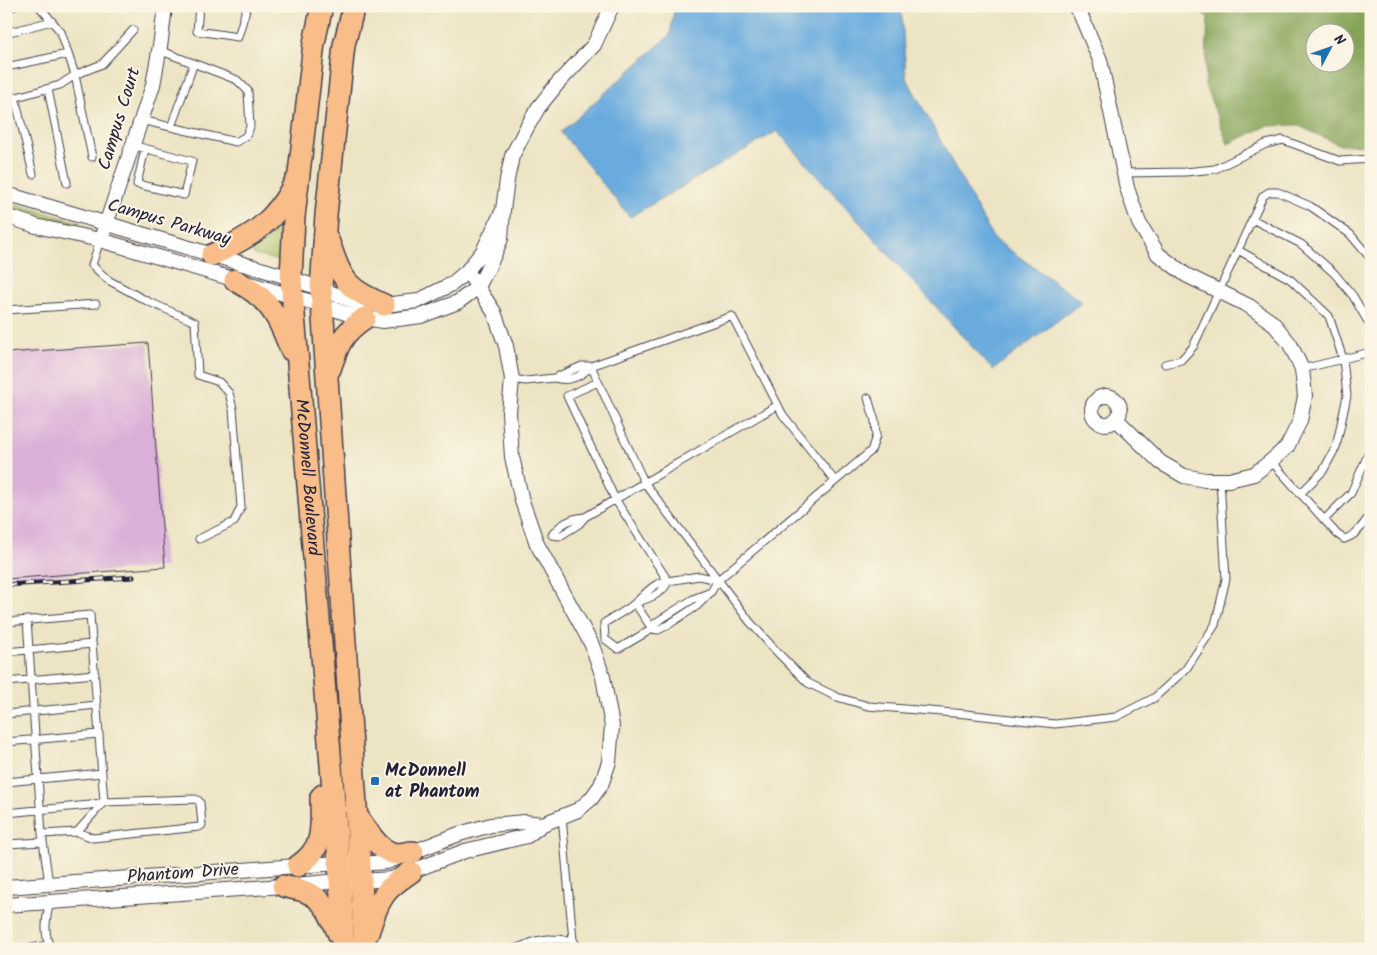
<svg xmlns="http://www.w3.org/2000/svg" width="1377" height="955" viewBox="0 0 1377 955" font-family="Kalam,sans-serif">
<rect width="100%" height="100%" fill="#fcf5e5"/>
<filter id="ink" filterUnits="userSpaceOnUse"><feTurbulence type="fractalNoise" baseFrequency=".02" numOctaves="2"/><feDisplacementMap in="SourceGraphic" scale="10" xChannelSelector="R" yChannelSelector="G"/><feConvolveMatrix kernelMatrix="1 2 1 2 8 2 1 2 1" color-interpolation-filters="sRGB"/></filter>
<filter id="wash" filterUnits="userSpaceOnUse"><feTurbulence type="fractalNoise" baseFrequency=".0096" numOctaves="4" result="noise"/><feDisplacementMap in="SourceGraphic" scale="20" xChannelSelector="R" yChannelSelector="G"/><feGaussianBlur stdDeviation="1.12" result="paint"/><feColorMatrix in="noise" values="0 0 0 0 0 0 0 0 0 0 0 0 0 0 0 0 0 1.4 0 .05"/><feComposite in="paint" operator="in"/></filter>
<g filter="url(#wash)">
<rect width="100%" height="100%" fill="#ece4c3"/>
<path fill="#a7bd62" stroke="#64704e" d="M6 201 80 223V224L77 227 35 220 6 211Z
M279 228 281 229V261L254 255 252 252 269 239Z"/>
<path fill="#85a458" stroke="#54634a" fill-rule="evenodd" d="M1182 6H1371V144L1340 145 1297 125 1267 126 1228 144 1205 85 1208 16ZM1314 32H1344V62H1314Z"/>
<path fill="#69abde" stroke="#46668c" d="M675 6H901L906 77 993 238 1082 302 993 370 777 131 630 217 561 132 670 35Z"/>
<g id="blocks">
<path fill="#daafd8" d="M148 343 165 567 6 579V353Z"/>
</g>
</g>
<g filter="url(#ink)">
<use href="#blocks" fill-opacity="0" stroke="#403f4f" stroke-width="1"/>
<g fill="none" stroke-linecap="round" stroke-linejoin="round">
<defs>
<path id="service" d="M199 6 197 31 238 37 247 6
M6 9 15 6
M6 33 52 21
M6 67 68 54
M48 89 67 183
M15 97 33 174
M6 100 60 85 75 75 61 32 39 6
M141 120 236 142 246 136 250 127 248 91 237 80 159 50
M171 127 194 63
M132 145 192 161 184 195 137 184 145 149
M92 157 75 75 102 64 133 30
M1124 173 1185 172 1215 169 1266 144 1283 140 1340 161 1371 159
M1252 219 1301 244 1334 273 1353 296 1371 327
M100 240 92 265 108 280 147 301 195 322 198 375 219 382 229 393 233 409 241 507 234 522 199 539
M1238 250 1290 279 1329 316 1343 359 1347 396 1336 447 1323 471 1300 494
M6 310 96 304
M1165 364 1181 360 1193 347 1263 196 1269 192H1278L1310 206 1350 234 1371 259
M582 366H591C581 377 568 382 554 378Z
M1302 369 1371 352
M512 379 526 381 554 378
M598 382 567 396 615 499 668 581 699 576 718 580 871 451 876 436 875 421 868 398
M1271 461 1337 534 1344 539C1357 536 1363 524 1371 514
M835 481 783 415 732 316 591 366 644 482 750 622 777 652 808 683 837 697 868 706 966 714 1055 724 1116 717 1154 698 1186 669 1215 625 1226 579 1220 480
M585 517 778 405
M585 517 579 524 560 536 552 535C560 524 571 518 585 517Z
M1324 520 1351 493 1371 448
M668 581C664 594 647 599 635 603L652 629 658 630 668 625 697 606 711 592
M27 620 42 834
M6 622 90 615 104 802 77 832 42 834 49 884
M605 639 618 649 652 629 654 624 663 618 693 599 711 592 718 580
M605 639 604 623C614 617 626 611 635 603 645 595 653 582 668 581
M6 652 92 644
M6 682 95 674
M6 714 97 705
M6 742 99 734
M6 782 102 773
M6 813 90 805 104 802 195 799 199 801 200 803 202 825 199 827 93 838 77 832
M6 844 43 842
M50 902C46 917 43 934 51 949
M573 940 579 949
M25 949 49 945
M514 949 536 941 548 939 573 940 562 817"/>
<path id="minor" d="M1075 6 1079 11 1100 60 1127 188 1139 223 1158 254 1186 275 1249 306 1273 323 1290 344 1302 369 1305 396 1300 421 1287 447 1271 461 1254 474 1229 480H1205L1184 476 1160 462 1116 419
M6 194 291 278 356 302 384 305 418 301 452 284 467 271 483 251 503 210 501 239 490 264 478 287 458 302 421 316 383 321 354 316 322 305 100 240 36 226 6 216
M503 210 507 180 512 156 526 129 538 108 558 83 594 45 612 6
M103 233 153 85 161 40 165 6
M1092 410a14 14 0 1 1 28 0a14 14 0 1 1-28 0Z
M6 887 339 863 360 864 387 862 459 834 491 825 524 822 543 824
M6 905 283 886 340 881H361L391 879 465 851 527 836 543 824 578 810 591 799 601 785 609 762 612 726 603 677 592 645 537 544 522 501 512 457 509 413 512 379 506 346 494 312 467 271"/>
<g id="primary">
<path id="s1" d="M322 6 314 43 294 217 291 278 339 863 344 949"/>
<path d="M354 6 344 45 326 215 321 289 360 864 365 949"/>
<path d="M327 238C333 251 336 267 345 279 354 292 370 298 384 305"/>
<path d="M212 255C251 237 276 222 295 182"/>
<path d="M235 280C241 284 249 288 255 293 274 306 283 329 291 350"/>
<path d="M330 369C338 345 342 333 365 318"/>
<path d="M357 816C367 829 378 852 397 854 402 854 408 852 413 852"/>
<path d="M298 866C326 847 321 827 321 797L323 795"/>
<path d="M283 886C290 888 299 889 306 892 325 899 332 918 339 935"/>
<path d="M368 933C373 917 378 901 389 889 395 883 404 877 411 872"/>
</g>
</defs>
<use href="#service" stroke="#403f4f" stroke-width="9"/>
<use href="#minor" stroke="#403f4f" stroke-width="16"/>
<use href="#primary" stroke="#403f4f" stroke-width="24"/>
<use href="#service" stroke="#fff" stroke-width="7"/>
<use href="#minor" stroke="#fff" stroke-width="14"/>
<use href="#primary" stroke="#f8bd89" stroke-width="21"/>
<defs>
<path id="rail" d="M6 585 133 577"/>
</defs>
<use href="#rail" stroke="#22223b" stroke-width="5"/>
<use href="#rail" stroke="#fcf5e5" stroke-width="3" stroke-dasharray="9" stroke-linecap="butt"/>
</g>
</g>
<rect fill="#1f6fb2" stroke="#fcf5e5" stroke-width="2" x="370" y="776" width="10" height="10" rx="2.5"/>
<g text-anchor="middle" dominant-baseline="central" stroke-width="4" stroke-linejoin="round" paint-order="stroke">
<g font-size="18" fill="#22223b" stroke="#fcf5e5">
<text transform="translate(120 119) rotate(-73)">Campus Court</text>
<text transform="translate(169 223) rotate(16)">Campus Parkway</text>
<text stroke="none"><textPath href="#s1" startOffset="474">McDonnell Boulevard</textPath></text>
<text transform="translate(183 874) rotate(-4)">Phantom Drive</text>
</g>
<g font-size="18" font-weight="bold" fill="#22223b" stroke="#fcf5e5" text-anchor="start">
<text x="385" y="771">McDonnell<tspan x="385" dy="21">at Phantom</tspan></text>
</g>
</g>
<rect width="1377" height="955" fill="none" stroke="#fcf5e5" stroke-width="25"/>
<g transform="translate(1330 48) rotate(49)"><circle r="24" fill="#fcf5e5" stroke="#a5a1a1"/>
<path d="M0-4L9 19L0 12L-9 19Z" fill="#1f6fb2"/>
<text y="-8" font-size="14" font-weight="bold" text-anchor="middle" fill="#22223b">N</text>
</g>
</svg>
